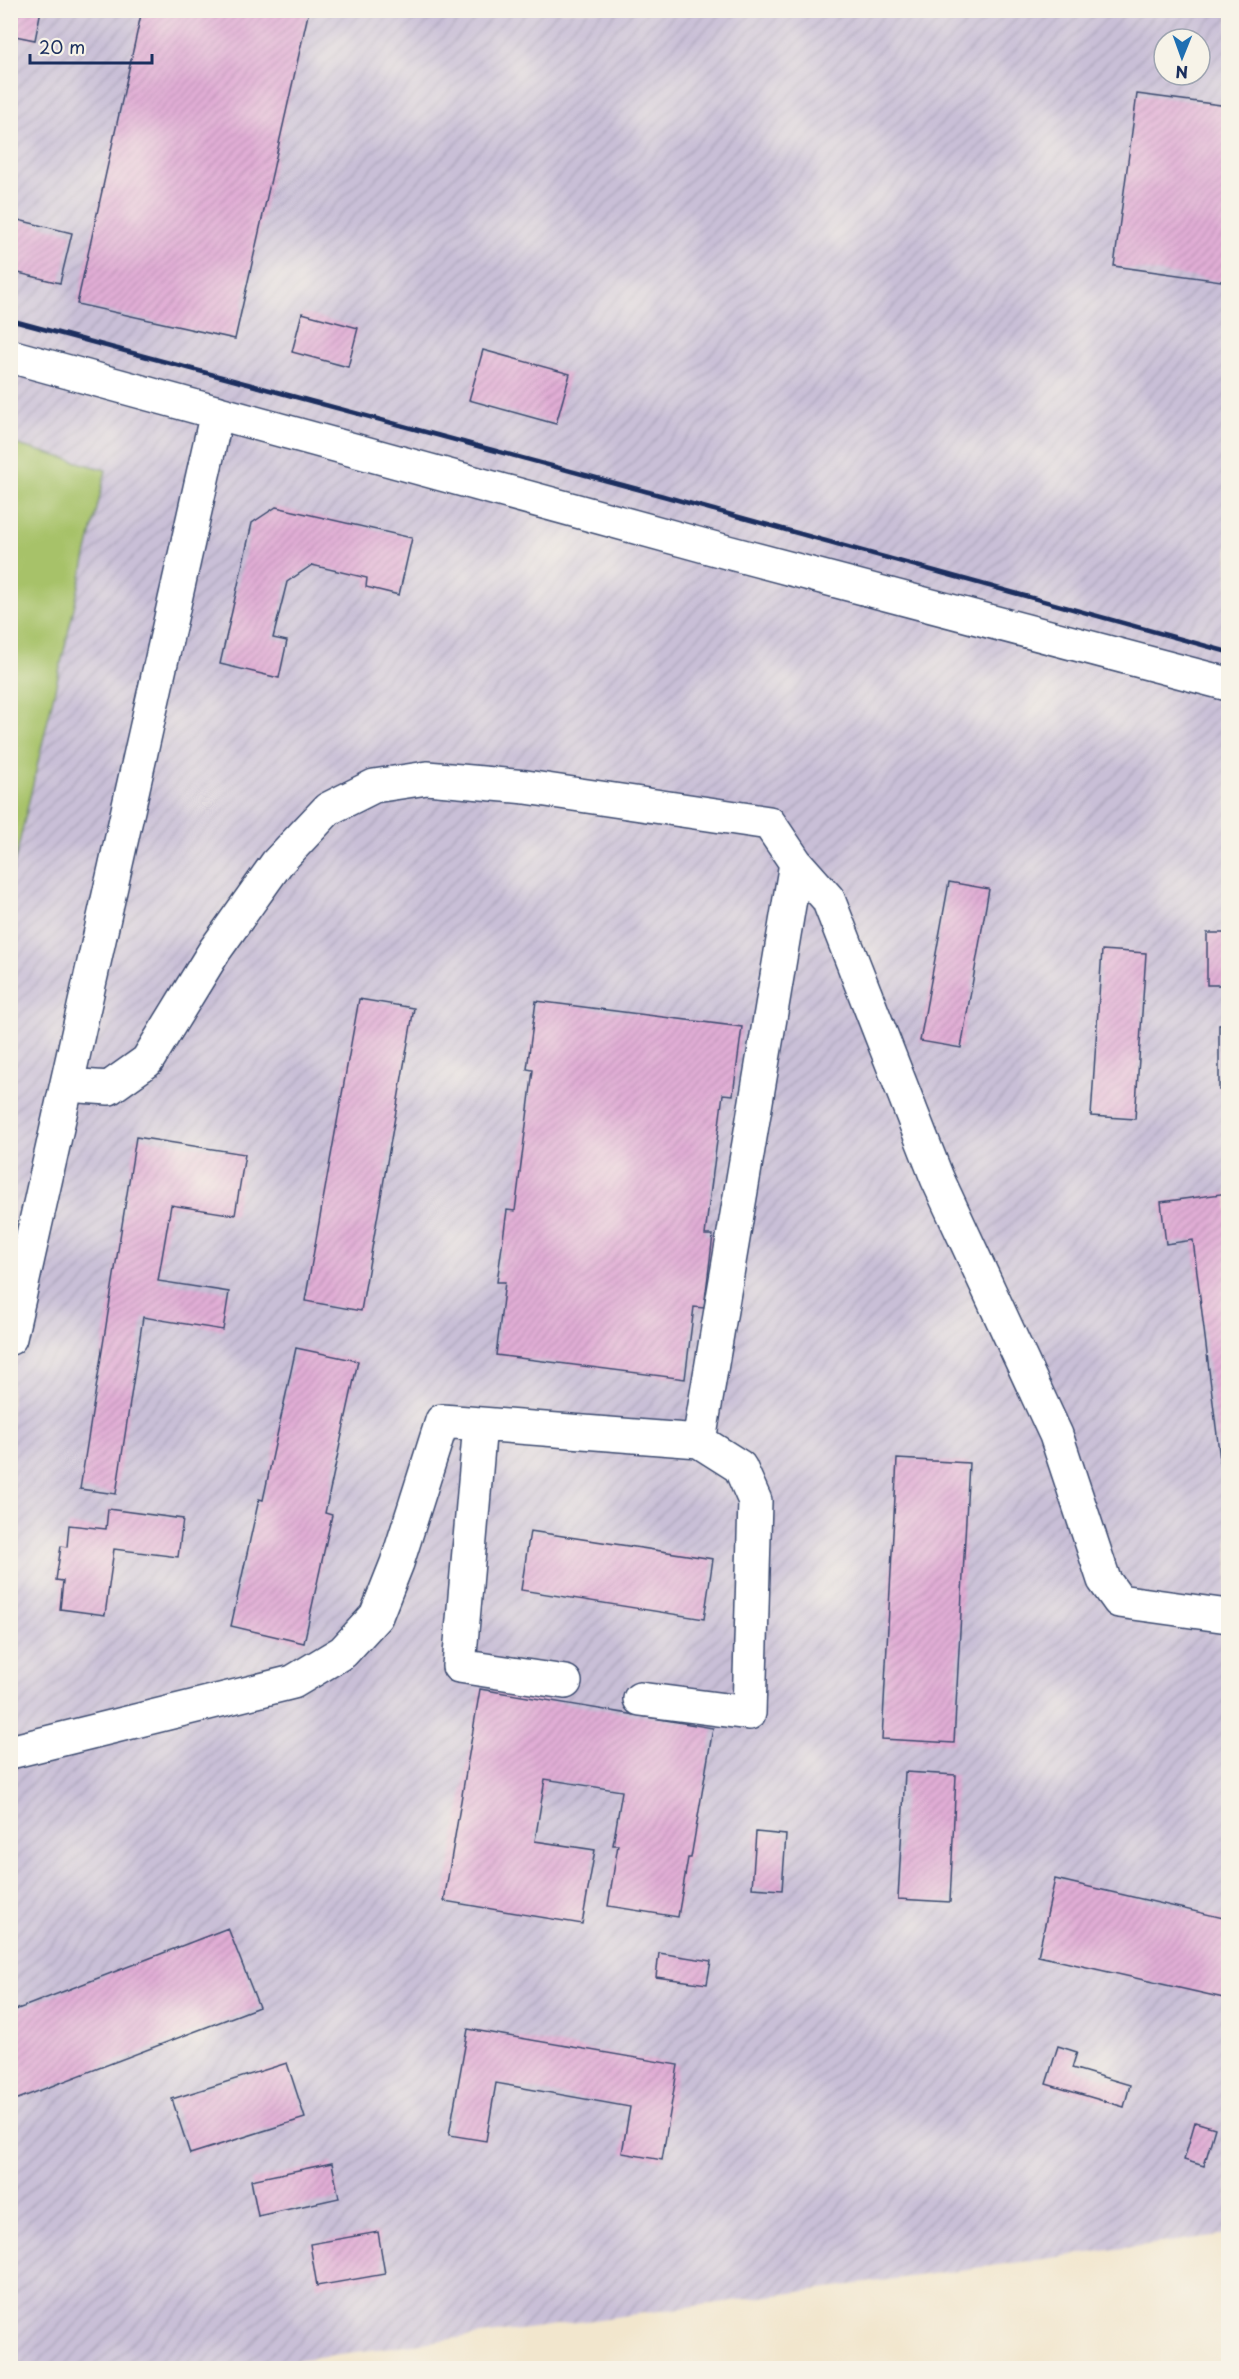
<svg xmlns="http://www.w3.org/2000/svg" width="1239" height="2379" viewBox="0 0 1239 2379" font-family="'Playpen Sans',sans-serif">
<defs>
<pattern id="industrial-furrows" width="10" height="10" patternUnits="userSpaceOnUse" patternTransform="scale(1.5)"><rect width="10" height="10" fill="#c9bfd7"/><path d="M-1 1l2-2M0 10L10 0M9 11l2-2" fill="none" stroke="#aca4bb"/></pattern>
<pattern id="building-hatch" width="6" height="6" patternUnits="userSpaceOnUse" patternTransform="scale(1.5)"><rect width="6" height="6" fill="#e1add5"/><path d="M-1 1l2-2M0 6l6-6M5 7l2-2" fill="none" stroke="#c095b9"/></pattern>
</defs>
<rect width="100%" height="100%" fill="#f7f3e8"/>
<filter id="ink" filterUnits="userSpaceOnUse"><feTurbulence type="fractalNoise" baseFrequency=".0167" numOctaves="2"/><feDisplacementMap in="SourceGraphic" scale="12" xChannelSelector="R" yChannelSelector="G"/><feConvolveMatrix kernelMatrix="1 2 1 2 8 2 1 2 1" color-interpolation-filters="sRGB"/></filter>
<filter id="wash" filterUnits="userSpaceOnUse"><feTurbulence type="fractalNoise" baseFrequency=".008" numOctaves="4" result="noise"/><feDisplacementMap in="SourceGraphic" scale="24" xChannelSelector="R" yChannelSelector="G"/><feGaussianBlur stdDeviation="1.35" result="paint"/><feColorMatrix in="noise" values="0 0 0 0 0 0 0 0 0 0 0 0 0 0 0 0 0 1.4 0 .05"/><feComposite in="paint" operator="in"/></filter>
<g filter="url(#wash)">
<rect width="100%" height="100%" fill="#f2e6cd"/>
<path fill="url(#industrial-furrows)" fill-rule="evenodd" d="M11 11H1228V2234L237 2368H11ZM1164 39H1200V75H1164Z"/>
<path fill="#a7c269" stroke="#617864" stroke-width="1.5" d="M11 443 106 470 12 874 10 873Z"/>
<g id="blocks">
<path fill="url(#building-hatch)" d="M10 10H41L35 40 10 35Z
M142 10H309L235 339 77 304Z
M1137 94 1228 106V282L1114 266Z
M10 218 72 233 60 283 10 271Z
M302 313 358 328 348 367 292 352Z
M483 350 570 374 556 424 469 400Z
M276 507 412 538 399 595 366 587 367 578 312 565 287 582 273 638 287 641 279 678 220 664 252 523Z
M949 882 989 889 961 1048 920 1041Z
M1207 933H1228V985H1207Z
M1102 950 1146 953 1135 1119 1091 1116Z
M359 999 414 1008 361 1311 305 1301Z
M536 1001 742 1027 733 1095 723 1094 705 1235H713L704 1308 694 1307 685 1379 496 1355 505 1282H497L507 1210 515 1211 533 1070 527 1069Z
M1228 1024V1090H1219V1025Z
M136 1137 245 1154 235 1215 171 1205 158 1281 229 1292 223 1330 143 1317 116 1494 80 1489Z
M1228 1193V1499L1225 1500 1193 1240 1166 1244 1161 1202Z
M296 1348 358 1361 325 1513 332 1515 304 1643 231 1626 259 1499 263 1500Z
M897 1459 969 1463 954 1743 882 1739Z
M108 1509 183 1519 178 1557 114 1549 105 1615 60 1609 63 1581 56 1580 61 1546 67 1547 69 1525 106 1529Z
M530 1531 713 1559 704 1619 521 1590Z
M480 1689 713 1728 691 1858H688L678 1917 608 1906 618 1845H613L622 1791 545 1779 535 1841 595 1850 582 1924 444 1901Z
M905 1772 956 1775 950 1902 898 1899Z
M756 1832 786 1835 782 1890 752 1888Z
M1055 1879 1228 1919V1999L1038 1956Z
M228 1928 259 2007 10 2102V2012Z
M659 1953 711 1961 707 1984 656 1977Z
M468 2029 678 2065 662 2160 622 2153 630 2107 496 2083 486 2141 449 2135Z
M1058 2046 1077 2052 1072 2068 1130 2085 1124 2107 1046 2084Z
M287 2063 305 2118 190 2154 172 2099Z
M1195 2122 1215 2128 1204 2166 1184 2160Z
M332 2163 339 2198 258 2216 251 2180Z
M378 2232 385 2274 317 2286 310 2244Z"/>
</g>
</g>
<g filter="url(#ink)">
<use href="#blocks" fill-opacity="0" stroke="#3b4a6f" stroke-width="1.5"/>
<g fill="none" stroke-linecap="round" stroke-linejoin="round">
<defs>
<path id="minor" d="M10 356 727 552 1228 684
M67 1085 109 1088 147 1061 215 950 277 863 328 809 374 786 427 778 526 787 769 823 796 863 828 899 937 1178 1056 1435 1104 1580 1119 1601 1228 1616
M10 1338 217 412
M480 1424 459 1666 565 1682
M640 1699 749 1713 755 1501 740 1467 699 1441
M10 1752 293 1682 343 1652 376 1616 397 1563 442 1421 699 1441 796 863"/>
</defs>
<use href="#minor" stroke="#3b4a6f" stroke-width="36"/>
<use href="#minor" stroke="#fff" stroke-width="33"/>
<path stroke="#1b2f5e" stroke-width="4.5" d="M10 320 656 494 1228 652"/>
</g>
</g>
<rect width="1239" height="2379" fill="none" stroke="#f7f3e8" stroke-width="36"/>
<g transform="translate(1182 57) rotate(181)"><circle r="28" fill="#f7f3e8" stroke="#9fa5b1" stroke-width="1.5"/>
<path d="M0-4.5L10 22L0 15L-10 22Z" fill="#1f6fb2"/>
<text y="-9" font-size="16" font-weight="bold" text-anchor="middle" fill="#1b2f5e">N</text>
</g>
<path d="M30 54v9h122v-9" fill="none" stroke="#1b2f5e" stroke-width="3"/>
<text x="39" y="54" font-size="18" fill="#1b2f5e" stroke="#f7f3e8" stroke-width="4.5" paint-order="stroke">20 m</text>
</svg>
